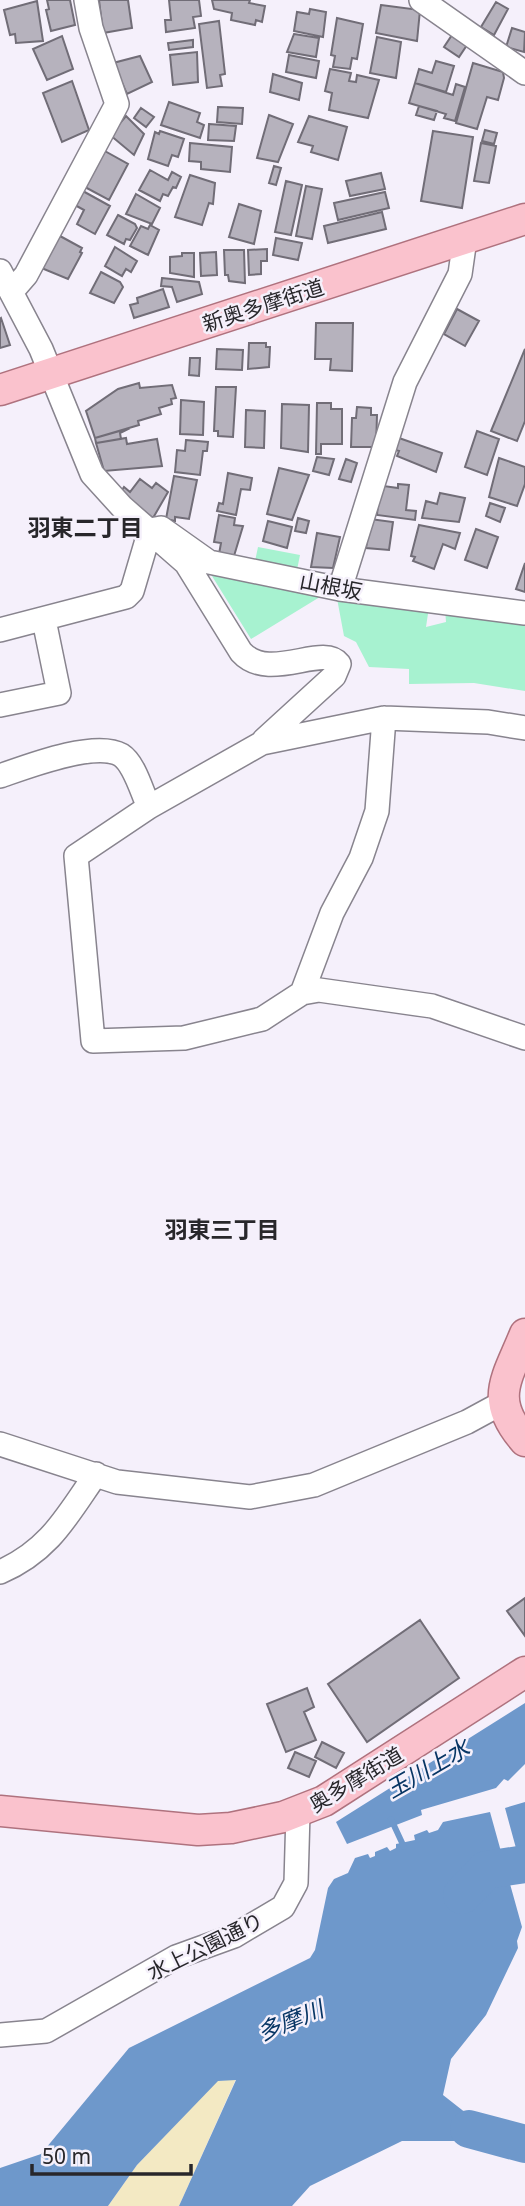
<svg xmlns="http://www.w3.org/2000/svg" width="525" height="2206" viewBox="0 0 525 2206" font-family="'Noto Sans','Noto Sans JP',sans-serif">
<rect width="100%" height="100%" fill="#f5f0fb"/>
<path fill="#a7f2d0" d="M258 547 300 555 296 575 254 566Z
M207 568 328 592 251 639Z
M336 593 429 607 426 627 446 622 445 609 525 620V691L474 683 409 684V669L369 667 356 642 344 636Z"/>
<path fill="#f3e9c3" d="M236 2079 179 2206H108L137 2165 217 2081Z"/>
<path fill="#6e98cb" d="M525 1703V1764L508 1781 504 1779 496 1788 421 1810 422 1815 347 1844 336 1822Z
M525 1802V1881L505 1808Z
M490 1812 522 1927 517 1941 518 1948 486 2015 451 2059 443 2095 471 2117 467 2141H402L310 2186 292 2206H179L236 2080 218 2081 137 2165 108 2206H0V2168L41 2154 129 2048 310 1958 315 1950 328 1888 334 1879 348 1873 355 1858 368 1854 370 1858 375 1856V1852L387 1847 390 1851 396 1848V1844L415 1840 414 1835 427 1830 429 1833 438 1830 443 1822Z"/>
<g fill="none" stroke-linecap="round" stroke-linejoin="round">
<path stroke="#6e98cb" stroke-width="6" d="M391 1819 404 1847"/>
<path stroke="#6e98cb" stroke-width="38" d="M462 1895 486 1870 525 1864
M469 2129 525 2144"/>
</g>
<path fill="#b6b2bd" stroke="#716d77" stroke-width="2" d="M47 0H70L75 25 51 31 46 10 49 9Z
M99 0H128L132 28 103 33Z
M169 0H199L201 16 193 17 195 28 166 32 165 20H171Z
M212 0H250L249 3 265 6 262 22 256 20 255 25 231 20 232 13 214 9Z
M37 1 43 41 16 43 15 34 10 35 4 10Z
M496 2 508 9 494 35 481 27Z
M381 5 420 10 417 41 376 33Z
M310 9 326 12 323 37 294 31 297 12 309 14Z
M337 18 363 24 357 59 352 58 350 69 333 67 335 56 331 55Z
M219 21 225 74 220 75 222 86 207 88 199 24Z
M512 28 525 32 524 52 506 47Z
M454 32 469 42 459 57 444 47Z
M294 34 319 38 316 57 287 52Z
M62 36 73 69 47 80 33 49Z
M377 37 401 42 396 78 370 73Z
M193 40V47L169 50 168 43Z
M197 52 198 82 173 85 170 55Z
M289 55 319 61 316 78 286 72Z
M140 56 152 82 127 94 113 63Z
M436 61 454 66 446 92 415 83 419 69 432 73Z
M473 63 503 72 504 78 498 100 487 97 477 129 456 123Z
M330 69 351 73 349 81 356 82 357 75 379 80 368 118 329 110 332 93 325 91Z
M273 74 302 83 299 100 270 92Z
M72 81 89 130 62 142 43 93Z
M415 83 453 95 456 84 465 87 455 121 444 118 446 114 409 103Z
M169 102 200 113 197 122 204 125 200 138 161 125Z
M419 106 437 111 434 120 416 115Z
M218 107 243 108 242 124 217 122Z
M141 108 154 117 146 127 134 118Z
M269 115 293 124 278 162 257 158Z
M126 116 144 134 134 155 110 135Z
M309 116 347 127 338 160 311 152 313 146 298 142Z
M209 124 236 126 234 141 208 140Z
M485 130 497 133 494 144 482 141Z
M160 131 184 139 178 157 172 155 168 166 148 159 155 132 159 134Z
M433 131 473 137 462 208 421 201Z
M190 143 232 147 230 172 201 169V162L189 161Z
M481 143 496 146 489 183 474 181Z
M103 150 128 164 109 200 83 186Z
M274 166 281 168 276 185 269 183Z
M150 170 168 180 172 172 181 177 176 188 173 187 168 196 163 194 160 201 139 190Z
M381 173 385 189 350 196 346 181Z
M190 175 215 183 213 204 209 203 202 225 175 217Z
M286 181 302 185 291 235 275 232Z
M306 186 322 189 312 239 296 236Z
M81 190 110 206 95 234 77 224 84 210 73 204Z
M385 192 389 208 338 220 334 203Z
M136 194 160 208 152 224 126 214Z
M239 204 261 211 254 244 229 237Z
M382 212 386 229 328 243 324 226Z
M118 215 135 224 137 228 130 240 126 239 124 244 107 235Z
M150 225 159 230 148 255 130 246 141 226 148 229Z
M60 236 82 248 80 252 82 253 68 279 39 267Z
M276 238 302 243 298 260 273 255Z
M115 247 137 261 131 272 126 269 122 276 105 266Z
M267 249V261H261V274L249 275 248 250Z
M224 250H244L245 283 229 281 228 275H225Z
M216 252 217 275 201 276 200 253Z
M182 253H194V277L170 273V257L182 256Z
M101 272 120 282 123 287 114 303 90 293Z
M162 278 199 282 202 294 177 302 172 287 161 286Z
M163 289 169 307 134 318 130 305 138 303 137 298Z
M457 309 479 321 465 346 444 334Z
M1 318 10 345 0 348V319Z
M316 323H353L352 371 330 370 331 359H315Z
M249 343H266V347H270L269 367 248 369Z
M217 349 243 350 242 370 216 369Z
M525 349V421L517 441 491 431Z
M190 358H200L199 376 189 375Z
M139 383 140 388 172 385 176 398 171 399 172 404 159 408 161 414 138 421 139 425 95 438 86 411 118 389Z
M216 387H236L233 437 218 436V431H214Z
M181 400 204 402 203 435 180 434Z
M317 403H331V409H342V444H321V454H316Z
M282 404 309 405 308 452 281 448Z
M357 407 371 408V415H377L376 447H351L352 418H356Z
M246 410 265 411 264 448 245 447Z
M130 428 120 433 121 439 96 443 95 438Z
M477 431 499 439 487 475 465 467Z
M126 438 127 444 157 439 162 466 104 471 96 443Z
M399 438 442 453 436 472 397 456 399 451 395 450Z
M186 440 208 442 207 451H203L200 475 175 472 177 450 185 451Z
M317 457 334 459 329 475 313 471Z
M499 458 525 467V484L517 506 489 497Z
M346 459 357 463 351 482 339 479Z
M279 468 309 475 292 520 267 514Z
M228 473 252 478 250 490 241 489 236 515 217 511 219 503 223 504Z
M174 476 197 480 189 519 175 517V521L166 519Z
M140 479 152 488 156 483 168 492 153 518 120 493 124 487 130 492Z
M398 484 409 485 406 510 416 511 415 520 377 515 379 491H383L384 486 398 488Z
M440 493 465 498 459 522 422 518 426 501 437 504Z
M490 503 505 508 500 522 486 516Z
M219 515 235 518 234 525 243 526 234 556 219 554 221 543 214 542Z
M298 518 309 521 306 533 295 531Z
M370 519 393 522 389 550 366 548Z
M268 521 292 527 287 548 263 541Z
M419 525 460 533 455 549 443 544 434 569 413 561 415 557 411 556Z
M476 529 498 537 487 568 465 560Z
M317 533 340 537 333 568 311 567Z
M525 563V592L516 589Z
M525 1598V1636L507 1611Z
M420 1620 459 1678 367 1742 328 1684Z
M307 1688 314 1707 304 1712 316 1740 286 1752 267 1704Z
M322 1742 344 1753 336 1768 315 1757Z
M295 1752 316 1761 309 1777 288 1768Z"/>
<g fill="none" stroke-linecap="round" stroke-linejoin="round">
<defs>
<path id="minor" d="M421 0 525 73
M0 271 41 349 92 474 122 507 186 563 241 652C269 683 323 643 339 664L334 676 264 740
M13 290 26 275 117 104 91 28 86 0
M340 589 405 382 460 274 465 239
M0 630 126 597 132 591 150 530 161 528 209 562 340 589 525 613
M0 705 59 693 44 620
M525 728 488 722 384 718 262 743 149 807 76 856 93 1041 184 1038 262 1019 302 993 319 990 432 1006 525 1038
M0 776C26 767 95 740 121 755 135 764 142 793 149 807
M302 993 332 913 361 858 377 811 384 718
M0 1444 117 1482 250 1497 314 1485 467 1422 502 1403
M0 1572C49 1551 67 1516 96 1474
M0 2035 46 2031 176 1957 234 1936 283 1907 296 1883 298 1813"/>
<path id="major" d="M0 390 525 219
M525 1334C507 1379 488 1399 525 1441
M0 1811 198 1830 231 1828 283 1817 324 1801 525 1672"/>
</defs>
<use href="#minor" stroke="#88848e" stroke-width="26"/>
<use href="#major" stroke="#af727e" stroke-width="33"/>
<use href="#minor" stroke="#fff" stroke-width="23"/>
<use href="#major" stroke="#fac2cd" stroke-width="30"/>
</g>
<g text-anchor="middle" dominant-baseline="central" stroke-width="5" stroke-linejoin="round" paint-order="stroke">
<g font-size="21" fill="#28272b" stroke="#f5f0fb">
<text transform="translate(263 305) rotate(-18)">新奥多摩街道</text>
<text transform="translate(331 586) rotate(11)">山根坂</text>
<text transform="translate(356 1779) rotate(-31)">奥多摩街道</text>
<text transform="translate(205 1946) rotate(-26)">水上公園通り</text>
</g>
<g font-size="23" font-weight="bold" fill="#28272b" stroke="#f5f0fb">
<text x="85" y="527">羽東二丁目</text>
<text x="222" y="1229">羽東三丁目</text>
</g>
<g font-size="23" font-style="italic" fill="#073564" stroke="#f5f0fb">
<text transform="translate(427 1768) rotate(-30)">玉川上水</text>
<text transform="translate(290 2020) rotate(-22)">多摩川</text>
</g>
</g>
<path d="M32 2164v10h159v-10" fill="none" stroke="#28272b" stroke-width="3.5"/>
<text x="42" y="2164" font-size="21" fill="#28272b" stroke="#f5f0fb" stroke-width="5" paint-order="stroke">50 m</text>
</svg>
